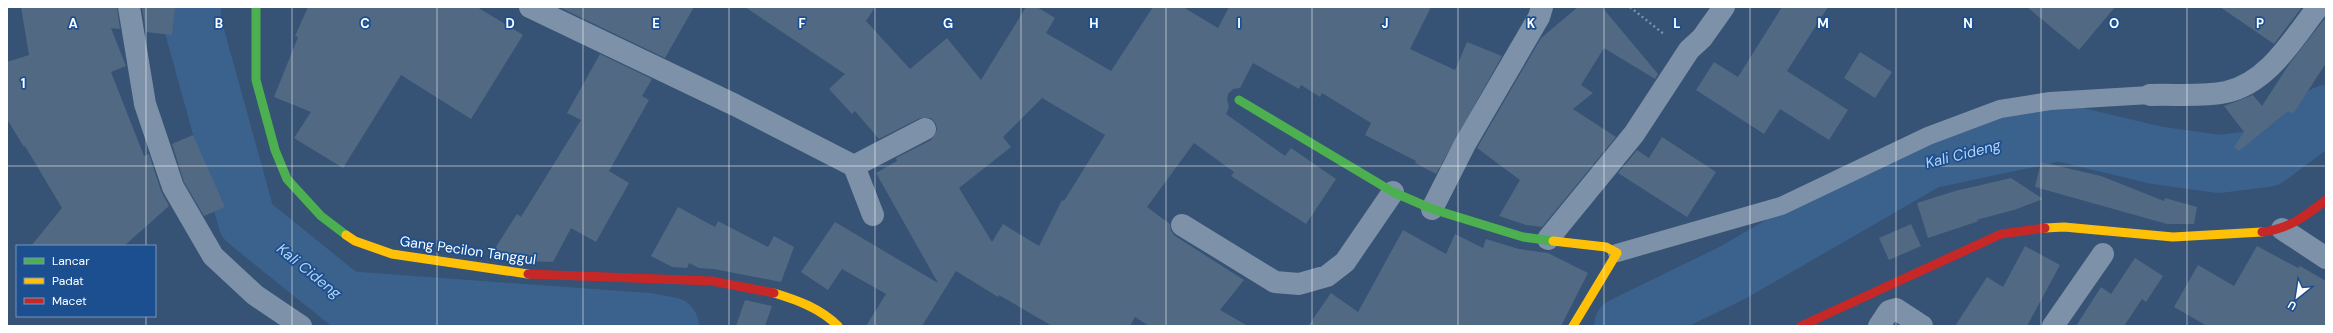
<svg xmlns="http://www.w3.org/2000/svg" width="2333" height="333" viewBox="0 0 2333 333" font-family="'DM Sans',sans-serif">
<rect width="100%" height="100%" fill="#365274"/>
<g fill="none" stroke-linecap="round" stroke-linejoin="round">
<path stroke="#3b618d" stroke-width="58" d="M192 7V22L247 221 345 300 648 322 670 326
M1623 326 1732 273 1928 160 2059 132 2155 155 2219 164 2267 158 2326 114"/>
</g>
<path fill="#526984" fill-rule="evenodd" d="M21 7H117L120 29 111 28 126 66 111 72 144 156 149 154 161 191 169 206 124 246H31L62 208 25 146 24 147 7 119V62L29 55Z
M142 7H175L172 35 146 32Z
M308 7H477L523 35 471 119 401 75 343 168 294 138 311 112 274 97 298 37 295 36Z
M559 7H694L665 58Z
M745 7H875L866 21 910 69 947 38 981 80 1026 7H1037L1055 18 1046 33 1111 71 1153 7H1183L1218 28 1229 7H1431L1410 49 1455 70 1467 42 1502 56 1436 174 1415 163 1416 161 1365 135 1371 123 1322 93 1320 97 1301 85 1299 89 1253 63 1240 88 1233 89 1228 94 1227 100 1229 107 1226 114 1285 156 1291 148 1336 179 1306 224 1231 176 1234 172 1194 143 1147 207 1170 224 1171 231 1175 236 1244 280 1220 310 1248 326H1149L1135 317 1130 326H1052L999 295 998 297 956 271 922 326H866L886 294 842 269 828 290 801 272 835 222 938 283 876 173 897 161 896 158 931 140 937 130 936 124 931 118H920L879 139 855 111 852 114 829 89 845 74ZM1042 98 1105 135 1064 201 1062 200 1039 246 1003 224 992 242 959 188 1011 147 1003 137Z
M1578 7H1602L1658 74 1655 79 1604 48 1581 85 1593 93 1573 109 1616 137 1542 227 1526 225 1499 216 1520 180 1477 148 1541 38Z
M1782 7H1828L1787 71 1848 110 1829 140 1780 109 1764 134 1696 90 1714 62 1738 77Z
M2027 7H2115L2079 50Z
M2220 7H2302L2274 44Z
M2326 17V63L2293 114 2288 111 2239 151 2234 147 2244 132 2224 106 2253 95 2262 106 2290 63Z
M1860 52 1892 72 1875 98 1844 78Z
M600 54 652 79 642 96 649 100 609 171 629 183 596 242 571 228 553 262 527 261 520 257 518 260 498 257 492 253 517 214 521 217 581 120 567 113Z
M193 135 225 207 204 216 184 182 172 144Z
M1662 137 1716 172 1687 217 1618 173 1637 150 1649 158Z
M2041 162 2101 176 2164 201 2165 198 2197 207 2194 224H2167L2035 187Z
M2011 178 2043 199 2014 210 1976 220 1979 221 1928 238 1917 203 1955 191Z
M678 207 715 227 718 221 768 247 774 236 794 247 781 282 714 269 699 268 689 263 687 268 672 267 651 256Z
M1911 224 1921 246 1889 260 1879 238Z
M1403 230 1446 254 1455 234 1483 248 1486 239 1519 249 1548 253 1588 273 1561 326H1308L1331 293 1358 312Z
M2025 246 2060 265 2027 326H1955L1987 277 2003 287Z
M2257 246 2298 268 2300 266 2326 281V326H2207L2174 307 2198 265 2234 286Z
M2135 258 2163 276 2146 302 2142 299 2124 326H2076L2101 287 2111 294Z
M745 300 772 306 765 326H736Z"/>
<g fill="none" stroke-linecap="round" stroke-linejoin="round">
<path stroke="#7d92a8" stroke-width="2.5" stroke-dasharray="2 3" stroke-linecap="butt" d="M1630 7 1665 35"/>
<path stroke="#7d92a8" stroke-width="18" d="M1617 253 1781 206 1928 136 2000 109 2050 101 2150 95"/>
<path stroke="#7d92a8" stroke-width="22" d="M129 7 145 104 173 187 213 256 255 295 301 326
M530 7 735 105 854 166 925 129
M2150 95C2175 94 2202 97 2226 92 2268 83 2293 39 2318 7
M854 166 873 215
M1432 209 1465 144 1539 17 1542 7
M1182 225 1275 282 1299 284 1327 276 1345 262 1393 192
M2282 229 2326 258
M1548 239 1634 134 1689 50 1702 38 1724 7
M1879 326 1889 311 1896 309 1922 326
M2053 326 2103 254"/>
<path stroke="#4caf50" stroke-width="9" d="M256 7V80L275 150 287 179 321 216 346 235
M1239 100 1393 192 1432 209 1523 237 1553 241"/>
<path stroke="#ffc107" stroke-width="9" d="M2045 228 2064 227 2173 237 2262 232
M346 235 355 241 392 254 528 274
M1553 241 1606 247 1617 253 1573 326
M774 293C797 300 820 308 838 326"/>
<path stroke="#c62828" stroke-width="9" d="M2262 232C2291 228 2304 217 2326 200
M528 274 712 281 774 293
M1801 326 2001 234 2045 228"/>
</g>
<path fill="none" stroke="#fff" stroke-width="1" stroke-opacity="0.55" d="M146 7V246M292 7V326M437 7V326M583 7V326M729 7V326M875 7V326M1021 7V326M1166 7V326M1312 7V326M1458 7V326M1604 7V326M1750 7V326M1896 7V326M2041 7V326M2187 7V326M7 166H2326M146 316V326"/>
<g text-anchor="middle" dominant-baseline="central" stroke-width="3.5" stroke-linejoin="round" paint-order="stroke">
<g font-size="14" fill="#fff" stroke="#1b4f8f">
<text transform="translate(468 250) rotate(8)">Gang Pecilon Tanggul</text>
</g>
<g font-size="15" font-style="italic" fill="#b5d3f5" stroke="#1b4f8f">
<text transform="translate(1963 154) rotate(-14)">Kali Cideng</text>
<text transform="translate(309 271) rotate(39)">Kali Cideng</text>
</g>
</g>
<g font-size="13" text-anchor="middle" font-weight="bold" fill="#fff" stroke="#1b4f8f" stroke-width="3.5" stroke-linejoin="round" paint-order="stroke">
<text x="73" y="28">A</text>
<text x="219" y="28">B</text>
<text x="365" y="28">C</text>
<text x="510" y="28">D</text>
<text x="656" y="28">E</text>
<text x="802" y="28">F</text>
<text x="948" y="28">G</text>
<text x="1094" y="28">H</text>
<text x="1239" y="28">I</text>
<text x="1385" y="28">J</text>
<text x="1531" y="28">K</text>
<text x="1677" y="28">L</text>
<text x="1823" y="28">M</text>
<text x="1968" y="28">N</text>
<text x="2114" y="28">O</text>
<text x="2260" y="28">P</text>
<text x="23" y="88">1</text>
</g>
<rect width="2333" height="333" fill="none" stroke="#ffffff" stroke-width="16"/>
<rect x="16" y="245" width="140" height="72" fill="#1b4f8f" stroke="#7695bc"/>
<rect x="24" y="258" width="20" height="6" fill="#4caf50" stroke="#7695bc"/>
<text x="52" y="265" font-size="12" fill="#ffffff">Lancar</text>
<rect x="24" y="278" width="20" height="6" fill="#ffc107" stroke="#7695bc"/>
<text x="52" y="285" font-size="12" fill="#ffffff">Padat</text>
<rect x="24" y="298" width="20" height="6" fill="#c62828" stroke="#7695bc"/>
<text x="52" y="305" font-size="12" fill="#ffffff">Macet</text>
<g transform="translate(2297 297) rotate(210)" stroke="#1b4f8f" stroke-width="3" paint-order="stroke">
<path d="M0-3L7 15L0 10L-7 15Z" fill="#ffffff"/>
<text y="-6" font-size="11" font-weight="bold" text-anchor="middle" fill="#ffffff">U</text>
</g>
</svg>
